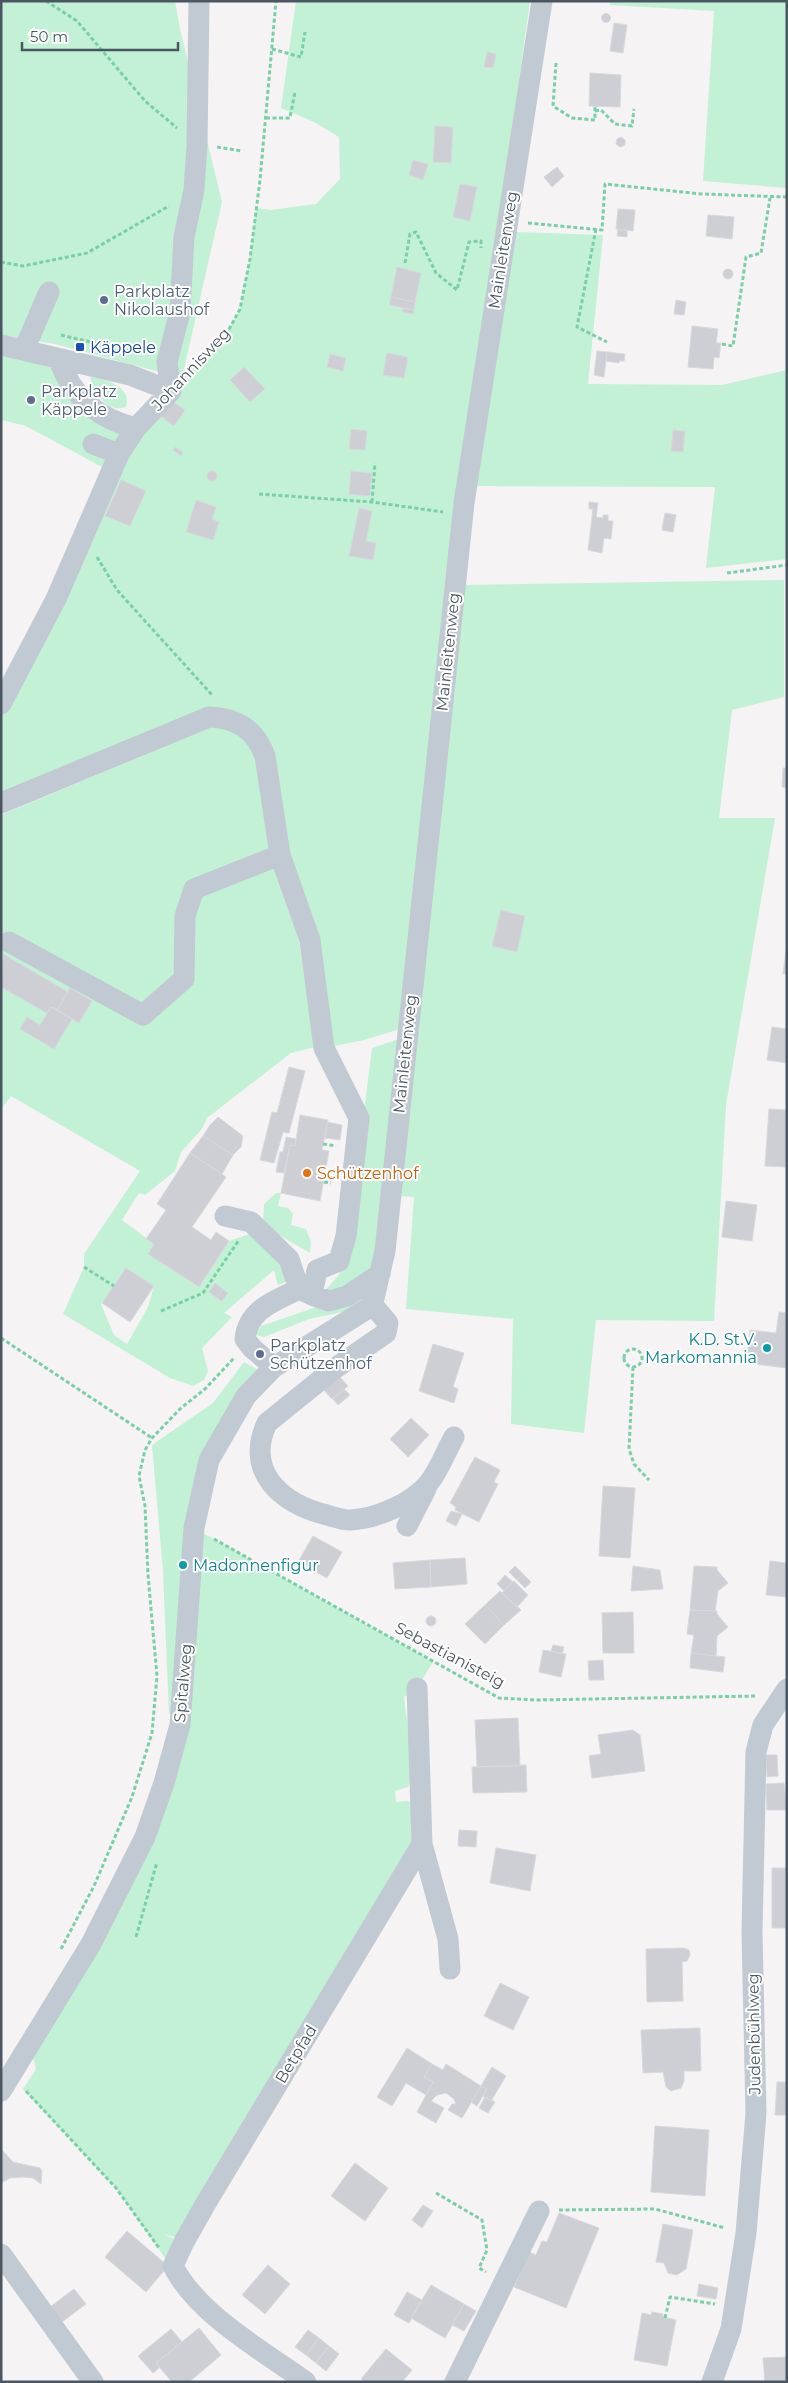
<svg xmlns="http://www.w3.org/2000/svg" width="788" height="2383" viewBox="0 0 788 2383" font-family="Montserrat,sans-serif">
<rect width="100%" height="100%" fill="#f5f3f3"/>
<path fill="#c3f1d5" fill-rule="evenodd" d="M1 1H175L180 29 222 202 182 378 55 344 1 335Z
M296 1H530L495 255 400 1029 364 1040 324 1048 265 756 222 717 1 803V687L48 596 104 468 26 426 1 420V345L59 359 123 425 171 391 226 335 240 309 250 259 256 208 271 210 316 204 340 179 339 137 314 122 281 108Z
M610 1H787V188L703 181 714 11 610 5Z
M515 232 603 235 588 384 722 385 787 370V559L706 568 715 487 474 486Z
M90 377C104 378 133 387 126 407 107 414 94 392 90 377Z
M784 580V697L732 710 719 818H775L726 1105 714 1321 596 1320 584 1433 511 1424 513 1319 406 1309 414 1197 397 1196 463 585Z
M222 727 232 729 254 747 299 939 315 1047 291 1053 207 1118 202 1129 181 1152 175 1171 145 1195 139 1193 122 1220 154 1244 148 1254 198 1287 229 1241 250 1234V1231L293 1279 278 1285 274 1270 224 1313 232 1317 202 1348 208 1371 204 1380 193 1386 170 1378 63 1314 84 1267V1254L140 1171 11 1096 1 1109V815L209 728ZM127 1268 154 1286 148 1307 127 1344 114 1335 101 1304ZM215 1283 228 1293 222 1301 209 1292Z
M402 1038 375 1267 346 1288 321 1295 338 1276 345 1263 372 1048Z
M276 1193H281L278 1206 288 1208 293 1214 291 1225 306 1229 311 1242 310 1253 263 1226 264 1204Z
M369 1289 357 1309 309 1319 264 1337 256 1335 261 1326Z
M244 1362 260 1371 220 1438 194 1528 433 1662 417 1688 404 1697C406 1721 417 1766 408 1787L395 1791 396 1802 408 1801 422 1813V1844L181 2239 163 2234 179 2241 165 2258 116 2188 23 2089 36 2069 30 2046 145 1837 175 1711 169 1714 163 1571 152 1445 213 1403Z"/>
<path fill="#cdcfd5" stroke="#d7d9de" d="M601.5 18a4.5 4.5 0 1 1 9 0a4.5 4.5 0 1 1-9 0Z
M614 23 627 25 623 53 610 51Z
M487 52 496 54 493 68 484 67Z
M590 73 621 75 620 107 589 106Z
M435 126 453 127 451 163 433 162Z
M621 137 625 140V145L620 147 616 144 617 139Z
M413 160 428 164 423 180 409 175Z
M557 167 564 176 552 187 544 177Z
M460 184 477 187 470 221 453 217Z
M618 209 635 210 633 231 616 229Z
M708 215 734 217 732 239 706 236Z
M618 229 627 230V237L617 236Z
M397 267 421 273 415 302 391 297Z
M723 274a5 5 0 1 1 10 0a5 5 0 1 1-10 0Z
M391 297 415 302 414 310 389 305Z
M676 300 686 302 684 315 674 314Z
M403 308 414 310 413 314 402 312Z
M692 326 718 329 716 343H721L719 358 714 357 713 369 688 367Z
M597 351 607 352 604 377 594 375Z
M607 352 625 354 624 361H619V363L606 361Z
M387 353 408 357 404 378 383 375Z
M330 354 346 358 343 371 327 367Z
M244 367 265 389 250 402 230 380Z
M170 400 185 410 174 426 158 414Z
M351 429 367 431 365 450 349 449Z
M673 430 685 431 683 452 671 451Z
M175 447 183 452 181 456 173 450Z
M351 471 372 473 370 496 349 494Z
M207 476a5 5 0 1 1 10 0a5 5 0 1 1-10 0Z
M121 480 146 491 130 526 105 516Z
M196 500 216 507 212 519 219 522 213 540 186 532Z
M589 502 598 503 596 517 603 518V515H608V521H613L611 539 604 538 602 553 588 550 593 509H589Z
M359 508 372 511 366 541 376 543 373 560 349 556Z
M665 513 676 515 673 532 662 530Z
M783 768H787V788L782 787Z
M501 910 525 916 517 952 492 946Z
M787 942V974H783Z
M3 954 68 992 57 1010 51 1007 47 1013 1 987Z
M70 988 92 1001 79 1023 57 1010Z
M51 1007 72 1019 54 1049 20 1029 27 1017 40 1025Z
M772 1027 787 1029V1063L767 1060Z
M289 1067 305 1071 289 1133 283 1132 274 1163 260 1160 272 1112 277 1113Z
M769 1109 787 1110V1167L765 1166Z
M300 1115 328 1120 322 1150 329 1151 320 1201 281 1193 290 1145 295 1146Z
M218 1117 243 1136 241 1147 233 1155 203 1136 210 1125Z
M327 1122 342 1125 340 1140 325 1138Z
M203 1136 233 1155 222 1174 190 1153Z
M286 1137 296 1139 295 1146 290 1145 284 1173 276 1172 280 1152H283Z
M190 1153 226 1177 192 1227 211 1240 216 1232 229 1241 199 1287 148 1254 154 1244 146 1239 166 1210 157 1204Z
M726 1201 757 1205 752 1241 722 1237Z
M126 1268 154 1286 130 1322 102 1303Z
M215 1283 223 1289 217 1298 209 1292Z
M223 1289 228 1293 222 1301 217 1298Z
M779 1312 787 1313V1368L746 1363 750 1330 776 1333Z
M433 1344 464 1353 453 1387 458 1389 454 1403 419 1391Z
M338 1375 348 1386 332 1399 322 1388Z
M344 1389 350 1395 338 1405 333 1399Z
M411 1418 429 1435 408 1457 390 1439Z
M475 1457 500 1470 494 1482 498 1484 479 1522 455 1510 456 1507 450 1503Z
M603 1486 635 1488 630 1558 599 1556Z
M451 1511 462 1514 456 1526 446 1521Z
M313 1536 342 1552 327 1578 298 1562Z
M465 1558 467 1584 431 1587 430 1560Z
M430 1560 431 1587 395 1589 393 1563Z
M770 1561 787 1563V1597L766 1595Z
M515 1566 523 1574 517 1580 509 1572Z
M633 1566 660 1570 663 1589 631 1591Z
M694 1566 717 1567V1570L728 1583 718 1591 715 1611 690 1610Z
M523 1574 531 1582 525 1588 517 1580Z
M505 1575 513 1582 504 1591 497 1584Z
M514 1581 528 1595 517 1607 502 1593Z
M500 1591 521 1610 504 1625 485 1605Z
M485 1605 504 1625 485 1644 465 1624Z
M690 1610 717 1611V1614L728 1627 717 1636 716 1656 691 1653 694 1635 687 1634Z
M633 1612 634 1653H603L602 1613Z
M426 1621a5 5 0 1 1 10 0a5 5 0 1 1-10 0Z
M553 1645 564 1647 562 1654 551 1651Z
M543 1650 566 1654 561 1677 539 1672Z
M691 1653 725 1657 723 1672 690 1668Z
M603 1660 604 1680H589L588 1661Z
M518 1718 520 1766 477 1767 475 1720Z
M633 1730 640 1735 645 1771 592 1778 589 1756 601 1754 598 1735Z
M766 1755H777L778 1776 767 1777Z
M526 1765 527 1792 473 1793 472 1767Z
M784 1783 787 1810H767L766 1784Z
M459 1830 477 1831 476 1847 458 1846Z
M496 1848 536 1855 530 1891 490 1883Z
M772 1868H787V1928H772Z
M684 1948 689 1950 690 1955 687 1961 682 1962 683 2001 647 2002 646 1949Z
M500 1983 529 1997 513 2030 484 2016Z
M700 2028 701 2071H684V2081L681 2088 671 2091 666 2087 663 2072 643 2073 641 2030Z
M407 2048 432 2064 424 2077 433 2082 426 2095 406 2083 392 2106 377 2097Z
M432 2064 443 2070 446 2064 481 2086 462 2118 448 2110 452 2104H456L454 2099 446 2093 437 2095 431 2101 444 2108 436 2123 417 2112 433 2082 424 2077Z
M492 2067 506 2076 491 2101 483 2096 487 2089 481 2086Z
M777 2082H787V2115H775Z
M481 2086 487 2089 477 2106 471 2102Z
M485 2097 495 2102 488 2113 479 2108Z
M655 2126 709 2130 705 2196 651 2192Z
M1 2149 13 2162 40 2168 42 2171 41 2184 33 2178 22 2177 10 2178 1 2183Z
M355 2163 388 2188 365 2221 331 2196Z
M423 2205 433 2211 422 2228 412 2220Z
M559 2213 599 2228 566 2308 514 2287 529 2252 536 2255 542 2241 547 2242Z
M663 2224 693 2230 686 2269 677 2275 668 2273 664 2263 656 2262Z
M127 2231 168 2266 146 2292 105 2257Z
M268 2265 290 2284 265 2314 242 2295Z
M699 2284 718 2288 716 2299 697 2296Z
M431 2285 464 2304 445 2338 411 2318Z
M74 2289 86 2304 58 2325 46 2310Z
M407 2292 422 2300 409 2323 394 2315Z
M464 2304 476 2311 464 2331 452 2325Z
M652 2312 663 2314V2317L676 2320 667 2366 634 2360 642 2313 651 2315Z
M199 2328 221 2355 189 2382H172L156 2363Z
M171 2329 182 2342 156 2363 160 2367 153 2373 138 2356Z
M308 2330 319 2338 306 2355 295 2347Z
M319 2338 329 2346 316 2363 306 2355Z
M329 2346 339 2354 326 2371 316 2363Z
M386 2349 412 2370 402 2382H365L361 2379Z
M787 2357V2382H765L763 2358Z"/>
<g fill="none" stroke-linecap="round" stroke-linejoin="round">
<path stroke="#7ad0a6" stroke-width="3" stroke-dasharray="4 2.5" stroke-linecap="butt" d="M46 1 77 21 145 101 177 128
M272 49 301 57 305 32
M556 63 553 106 572 118 595 120V106
M595 111 601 110 615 124 632 126 634 109
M266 118H290L295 92
M217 147 242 151
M528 223 602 230 605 184 702 194 787 197
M596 229 577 327 607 342
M1 262 23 266 87 253 169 206
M405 263 410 234 416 232 436 273 457 290 469 242 481 241V248
M61 335 128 351
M722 344 733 346 746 257 761 253 770 198
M190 373 226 335 240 309 250 259 260 180 276 1
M259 494 372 502 443 512
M372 502 375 463
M97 557 117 590 213 696
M727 573 787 565
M323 1144 336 1146
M324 1182 331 1183
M84 1267 114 1286
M161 1311 203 1293 239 1240
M1 1338 152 1438
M624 1358a9 9 0 1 1 18 0a9 9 0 1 1-18 0Z
M633 1367 629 1449 634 1464 649 1480
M214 1539 499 1698 536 1700 757 1696
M136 1937 157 1862
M61 1949 94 1886 132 1797 152 1733 157 1676 148 1575 145 1506 139 1476 145 1450 152 1438 181 1408 205 1389 234 1358
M26 2091 116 2188 159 2248
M436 2193 482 2220 487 2250 479 2268 486 2272
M559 2210 655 2209 725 2228
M665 2318 670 2297 715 2304"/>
<path stroke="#c1cad2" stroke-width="21" d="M1 345 130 375 171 391
M24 350 49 292
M59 359C71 396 99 419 136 428
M171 391 167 362 180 312 184 237 194 190 197 145 199 1
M93 444 119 454
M1 704 56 599 119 454 136 428 171 391
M1 803 209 717C237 718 255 729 265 756L280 855 310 940 324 1048 359 1118 346 1236 339 1261 317 1270 312 1295 299 1289C275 1301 248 1309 245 1339L252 1348 274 1367
M9 942 143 1015 184 979 185 916 194 889 280 855
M225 1216 251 1222 289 1259 299 1289
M312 1295 329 1301 347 1296 380 1274
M372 1304 388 1323 386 1333 334 1369 267 1423C244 1472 282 1504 327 1515 334 1517 342 1520 350 1520 375 1519 411 1504 428 1484 439 1471 446 1451 454 1437
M407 1526 426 1489
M422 1844 448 1939 450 1969
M1 2091 91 1944 145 1837 164 1783 180 1725 194 1528 209 1460 246 1396 274 1367 370 1307 374 1298 385 1251 464 503 542 1
M1 2254 93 2382
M306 2382C262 2350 198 2315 173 2266L184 2242 206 2203 422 1844 417 1688
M455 2382 539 2211
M712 2382 731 2329 746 2233 756 2113 752 1932 756 1752 763 1725 787 1689"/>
</g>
<g fill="#5c6f8a" stroke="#fff" stroke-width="2">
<circle cx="104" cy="300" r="5"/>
<circle cx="31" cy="400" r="5"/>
<circle cx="260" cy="1354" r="5"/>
</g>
<rect fill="#1a4fb4" stroke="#fff" stroke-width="2" x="75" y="342" width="10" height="10" rx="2.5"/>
<circle fill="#e8710a" stroke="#fff" stroke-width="2" cx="307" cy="1173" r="5"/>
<g fill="#0f9aa8" stroke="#fff" stroke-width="2">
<circle cx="767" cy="1348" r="5"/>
<circle cx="183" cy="1565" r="5"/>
</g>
<g text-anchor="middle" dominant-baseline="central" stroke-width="4" stroke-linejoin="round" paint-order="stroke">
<g font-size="16" fill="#4a5661" stroke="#fff">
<text transform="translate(503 250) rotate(-81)">Mainleitenweg</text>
<text transform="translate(191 369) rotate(-47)">Johannisweg</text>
<text transform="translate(448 652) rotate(-84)">Mainleitenweg</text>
<text transform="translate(405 1054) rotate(-84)">Mainleitenweg</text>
<text transform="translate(450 1655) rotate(28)">Sebastianisteig</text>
<text transform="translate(183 1683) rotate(-85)">Spitalweg</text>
<text transform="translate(754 2034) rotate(-91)">Judenbühlweg</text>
<text transform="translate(296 2054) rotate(-59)">Betpfad</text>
</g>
<g font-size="16" fill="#4e5e75" stroke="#fff" text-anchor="start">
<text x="114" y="291">Parkplatz<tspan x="114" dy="18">Nikolaushof</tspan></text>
<text x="41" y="391">Parkplatz<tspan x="41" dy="18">Käppele</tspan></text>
<text x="270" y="1345">Parkplatz<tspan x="270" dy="18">Schützenhof</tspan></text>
</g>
<g font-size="16" fill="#164399" stroke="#fff" text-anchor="start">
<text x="90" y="347">Käppele</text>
</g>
<g font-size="16" fill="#c56008" stroke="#fff" text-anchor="start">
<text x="317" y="1173">Schützenhof</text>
</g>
<g font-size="16" fill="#0d838f" stroke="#fff" text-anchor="end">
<text x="757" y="1339">K.D. St.V.<tspan x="757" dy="18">Markomannia</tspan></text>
<text x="193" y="1565" text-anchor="start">Madonnenfigur</text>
</g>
</g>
<rect width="788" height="2383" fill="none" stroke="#4a5661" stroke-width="5"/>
<path d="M22 42v8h156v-8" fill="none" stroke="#4a5661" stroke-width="2.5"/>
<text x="30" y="42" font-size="15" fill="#4a5661" stroke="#ffffff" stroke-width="4" paint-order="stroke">50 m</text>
</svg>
